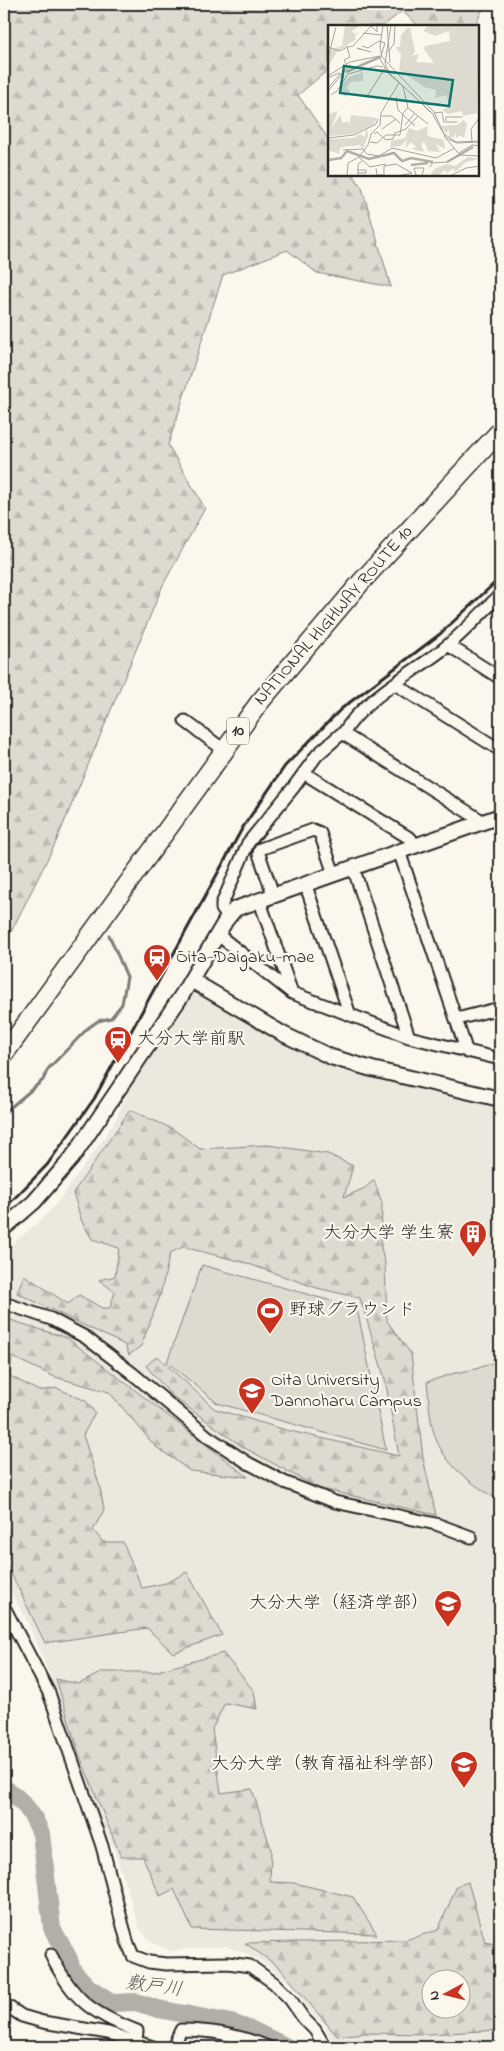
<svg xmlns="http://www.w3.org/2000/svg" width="504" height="2051" viewBox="0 0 504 2051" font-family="'Indie Flower','Klee One',sans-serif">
<defs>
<pattern id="forest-firs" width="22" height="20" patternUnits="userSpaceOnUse" patternTransform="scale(1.25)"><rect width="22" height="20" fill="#dddad0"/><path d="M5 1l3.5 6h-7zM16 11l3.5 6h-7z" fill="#bebbb3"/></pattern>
</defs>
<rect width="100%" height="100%" fill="#fbf7ec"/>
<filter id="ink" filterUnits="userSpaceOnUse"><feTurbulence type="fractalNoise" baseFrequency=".02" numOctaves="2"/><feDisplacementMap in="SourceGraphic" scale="10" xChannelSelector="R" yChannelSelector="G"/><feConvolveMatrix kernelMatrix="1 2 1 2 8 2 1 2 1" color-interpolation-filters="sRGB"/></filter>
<g filter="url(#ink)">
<path fill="#ebe8de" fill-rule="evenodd" d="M183 973 270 1026 339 1060 419 1090 500 1108V2047H342L330 2038 325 2025 311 2013 289 1982 258 1959 226 1946 170 1951 151 1942 140 1929 114 1849 88 1789 57 1694 39 1648 26 1619 4 1580V1251L42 1219 57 1203 104 1138 117 1117ZM432 1978H462V2008H432Z"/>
<path fill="url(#forest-firs)" stroke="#84827e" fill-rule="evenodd" d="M4 4H485L475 26H419L402 11 383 26H329V69L298 95 329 140V175H353L362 188 391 287 317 273 287 250 223 275 168 445 205 508 163 585 56 842 4 946Z
M130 1110 173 1129 200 1149 268 1145 328 1154 353 1166 344 1197 365 1188 374 1180 382 1203 381 1248 385 1264 387 1321 411 1354 423 1458 436 1515 318 1488 243 1447 172 1396 146 1366 157 1356 215 1409 286 1430 399 1456 385 1379 360 1298 317 1288 243 1262 183 1247 170 1253 160 1296 141 1346 129 1355 125 1345 17 1293 24 1275 68 1304 79 1295 102 1308H110L115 1292 99 1280 115 1276 119 1248 92 1239 82 1222 73 1193Z
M4 1318 67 1338 248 1477 190 1471 155 1446 109 1392 55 1377 12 1357 10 1376 39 1391 57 1388 86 1401 95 1413 83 1435 100 1487 104 1510 93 1530 103 1542H123L142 1588 166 1583 187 1572 222 1635 173 1653 147 1628 45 1643 4 1559Z
M223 1653 254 1691 257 1709 225 1703 212 1729 221 1793 252 1789 271 1849 270 1882 294 1883 353 1897 377 1934 192 1929 174 1889 160 1896 143 1857H121L79 1754 56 1679 79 1684 102 1672H154Z
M468 1882 485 1942 500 1945V2030L429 2034 364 2033 337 2036 279 1967 245 1943 405 1940 438 1930 457 1886ZM462 1978V2008H432V1978Z"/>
<path fill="#dddad0" stroke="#84827e" d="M202 1265 357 1308 386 1450 217 1403 167 1362Z
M500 1360V1501C472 1484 444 1466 434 1433 429 1417 429 1398 427 1382L455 1373 476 1369Z"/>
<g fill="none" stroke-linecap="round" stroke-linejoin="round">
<path stroke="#7b7a75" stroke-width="3" d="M4 1113 43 1080 48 1069 88 1028 98 1021 111 1018 122 1004 127 977 109 935"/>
<path stroke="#b1afa7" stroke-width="18" d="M4 1788C23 1800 33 1813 41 1834L52 1928 69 1959 72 1970 88 1987 113 2003 136 2002 158 2009 231 2023 252 2030 287 2047"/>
<defs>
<path id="minor" d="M448 645 500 678
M395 684 500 750
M185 721 224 750
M343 734C362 700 411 674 442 650 463 634 481 613 500 595
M307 775 411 839 414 846
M399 851 467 1052
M353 867 409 1037
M305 883 350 1015
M273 894 259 854 260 849 313 830 320 833 334 874
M259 899 292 993
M228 917 222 909V904L248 843 293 788 317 755 341 734 345 735 479 819 480 823
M217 934 292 993 409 1037 500 1059
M457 1019 500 1008
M4 1303 51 1319 85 1337 132 1373 207 1436 248 1463 284 1482 335 1502 436 1524 471 1537
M4 1607 49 1693 102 1846 127 1941 133 1956 149 1962 166 1964 228 1963 250 1966 274 1983 290 1999 304 2019 315 2030 325 2047
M51 1955C73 2000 91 2013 137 2031L136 2041
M4 2004 22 2016 43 2022 108 2033 153 2047
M173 2047 181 2030C212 2030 239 2035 268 2047"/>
<path id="tertiary" d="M191 980 283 1034 331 1057 372 1069 500 1099
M4 1228 34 1202 72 1158 182 995 226 920 235 909 500 816"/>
<path id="trunk" d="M4 1054 259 703 362 581 500 431"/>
</defs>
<use href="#minor" stroke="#2b2b2b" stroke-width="15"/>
<use href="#tertiary" stroke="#2b2b2b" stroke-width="18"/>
<use href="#trunk" stroke="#2b2b2b" stroke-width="21"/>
<use href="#minor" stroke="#fbf7ec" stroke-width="11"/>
<use href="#tertiary" stroke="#fbf7ec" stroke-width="14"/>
<use href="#trunk" stroke="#fbf7ec" stroke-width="18"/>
<path stroke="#2b2b2b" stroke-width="3" d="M4 1209 47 1165 94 1099 243 827 285 766 341 709 440 634 500 578"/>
</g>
</g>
<defs>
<symbol id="station-pin" viewBox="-11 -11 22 30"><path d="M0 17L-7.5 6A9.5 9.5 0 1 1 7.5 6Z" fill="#c8321e" stroke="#fbf7ec"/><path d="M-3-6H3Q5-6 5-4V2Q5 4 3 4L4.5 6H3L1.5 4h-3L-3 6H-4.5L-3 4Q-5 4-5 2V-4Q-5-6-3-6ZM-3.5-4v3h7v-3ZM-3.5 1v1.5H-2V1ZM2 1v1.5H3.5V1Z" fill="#fff"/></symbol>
<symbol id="building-pin" viewBox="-11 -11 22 30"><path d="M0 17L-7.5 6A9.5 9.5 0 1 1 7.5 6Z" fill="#c8321e" stroke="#fbf7ec"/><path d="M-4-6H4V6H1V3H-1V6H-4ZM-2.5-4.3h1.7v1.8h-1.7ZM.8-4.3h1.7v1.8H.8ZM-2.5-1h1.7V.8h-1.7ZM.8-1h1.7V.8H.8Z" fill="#fff"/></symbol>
<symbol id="stadium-pin" viewBox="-11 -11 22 30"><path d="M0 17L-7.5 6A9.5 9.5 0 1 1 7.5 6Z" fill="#c8321e" stroke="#fbf7ec"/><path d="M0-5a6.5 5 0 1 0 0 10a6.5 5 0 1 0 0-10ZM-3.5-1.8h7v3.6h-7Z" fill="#fff"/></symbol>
<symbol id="university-pin" viewBox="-11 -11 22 30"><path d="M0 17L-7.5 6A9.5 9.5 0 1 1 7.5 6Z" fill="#c8321e" stroke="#fbf7ec"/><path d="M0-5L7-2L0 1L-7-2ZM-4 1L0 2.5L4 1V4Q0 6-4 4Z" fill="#fff"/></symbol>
</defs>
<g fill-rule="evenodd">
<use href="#station-pin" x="141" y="942" width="32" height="43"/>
<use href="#station-pin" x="102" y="1024" width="32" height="43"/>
<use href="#building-pin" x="457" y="1218" width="32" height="43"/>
<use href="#stadium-pin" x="254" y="1295" width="32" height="43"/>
<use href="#university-pin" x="236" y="1375" width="32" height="43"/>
<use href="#university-pin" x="432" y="1588" width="32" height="43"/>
<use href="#university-pin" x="448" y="1749" width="32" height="43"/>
</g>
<g text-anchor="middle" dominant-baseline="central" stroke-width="4.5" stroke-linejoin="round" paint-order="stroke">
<rect fill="#fbf7ec" stroke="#696865" stroke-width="1" x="227" y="717.5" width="22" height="27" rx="4"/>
<g font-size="16" font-weight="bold" fill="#2b2b2b">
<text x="238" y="731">10</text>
</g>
<g font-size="18" fill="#2b2b2b" stroke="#fbf7ec">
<text transform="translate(334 616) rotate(-49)">NATIONAL HIGHWAY ROUTE 10</text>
</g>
<g font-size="18" fill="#2b2b2b" stroke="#fbf7ec" text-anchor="start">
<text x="176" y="958">Ōita-Daigaku-mae</text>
<text x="137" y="1040">大分大学前駅</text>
<text x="454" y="1234" text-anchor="end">大分大学 学生寮</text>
<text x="289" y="1311">野球グラウンド</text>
<text x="271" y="1381">Oita University<tspan x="271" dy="21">Dannoharu Campus</tspan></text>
<text x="429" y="1604" text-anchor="end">大分大学（経済学部）</text>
<text x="445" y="1765" text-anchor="end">大分大学（教育福祉科学部）</text>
</g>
<g font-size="19" font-style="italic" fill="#5a5956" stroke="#fbf7ec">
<text transform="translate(154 1987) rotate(8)">敷戸川</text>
</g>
</g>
<g transform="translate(328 25)">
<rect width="151" height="151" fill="#fbf7ec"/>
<path d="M33 0 24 6 27 9 31 7 27 11 28 14 9 27 0 42 2 25 14 21 17 1ZM101 0H151L149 88 135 91 134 86 120 89 114 85 122 81 118 70 107 73 108 65 96 62 71 45 73 30 68 22H72L73 10 79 3H82L87 26 84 31 91 29 88 37 106 38 96 24 97 21 122 16 121 6 107 11 95 6ZM35 47V56L23 57 19 62 22 67 18 72 14 69V59L21 52ZM10 86 3 104 12 90 15 98 20 96 21 101 23 90 49 93 46 99 26 109 3 111 0 109V89ZM136 95 139 99 136 113 132 110 129 113 127 108 126 112H121V104L118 109 113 101 129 100ZM49 99 39 104 40 111 35 124 32 120 15 122 12 123 11 129 0 125V114L26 113 32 109 37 112 38 104ZM100 101 99 111 116 115 117 124 108 119 112 127 100 126 96 116 93 120 96 127 83 124 88 122 83 117 77 124 79 114 73 121 62 122 63 116 77 113 81 103 89 106ZM140 132 151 134 138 137 127 147 126 143 119 148 116 145 111 151H102L106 144 119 139 127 141Z" fill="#dddad0"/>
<path fill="none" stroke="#b1afa7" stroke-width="2.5" d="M18 47 52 32M0 135 13 133 19 126 41 134 66 128 74 136 83 133 105 137M119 137 145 122M83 140 100 138"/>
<path fill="none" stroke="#a8a59f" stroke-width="1" d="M55 0 52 21 54 32 106 87 116 109 128 117 152 116M59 0 62 38M63 0 57 38 61 48 104 88 118 113 129 118 152 117M43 1 49 7V0M35 8 53 10M34 21 40 23 51 16 57 18 52 34 61 49 75 61 80 83 75 88 72 110H58L49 118 42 117M0 22 12 26 19 22M33 25 29 23 43 27M60 27 66 19 67 0M0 33 8 2M18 39 16 35 22 32 19 22 25 21 44 0M0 51 22 37 52 31M0 53 11 48 16 51 12 59M0 63 12 49M0 66 22 40M83 68 102 87M3 70 9 66 20 49 49 41 55 42M40 70 57 43M68 72 70 85 87 101M80 83 100 99M106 88 114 87 116 98M54 91H64L72 98M129 97H118V92H134M77 100 87 88M54 104 68 94M46 109 49 107 58 115 65 114 67 108 78 104 90 91M116 111 132 130 152 131M0 113 26 110 48 99 50 94M144 116 143 104 152 92M15 125 35 124 39 129 51 131 64 123 108 133 127 123M131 128 144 120 152 121M31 132 42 142 58 139M102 142 104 138 119 137 132 130M48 143 49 150H56V141L68 139 84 148 69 151M29 145H38V148H30M19 151 20 138 31 132 40 120 43 109 52 100 53 88 71 58M30 151V139L34 136M93 151 88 150 86 143H96L94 151M122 151 138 143 152 141"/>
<path fill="#0f766e" fill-opacity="0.15" stroke="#0f766e" stroke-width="2.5" d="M16 41 125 55 121 81 12 68Z"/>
<rect width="151" height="151" fill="none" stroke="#2b2b2b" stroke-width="2.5"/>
</g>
<rect width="504" height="2051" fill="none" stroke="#fbf7ec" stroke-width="20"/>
<rect x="10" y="10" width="484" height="2031" fill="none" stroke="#2b2b2b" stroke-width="2" filter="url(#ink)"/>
<g transform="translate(446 1994) rotate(263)"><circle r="24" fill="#fbf7ec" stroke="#a8a59f"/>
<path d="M0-4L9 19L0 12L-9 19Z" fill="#c8321e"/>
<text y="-8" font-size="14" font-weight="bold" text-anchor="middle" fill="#2b2b2b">N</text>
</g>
</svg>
